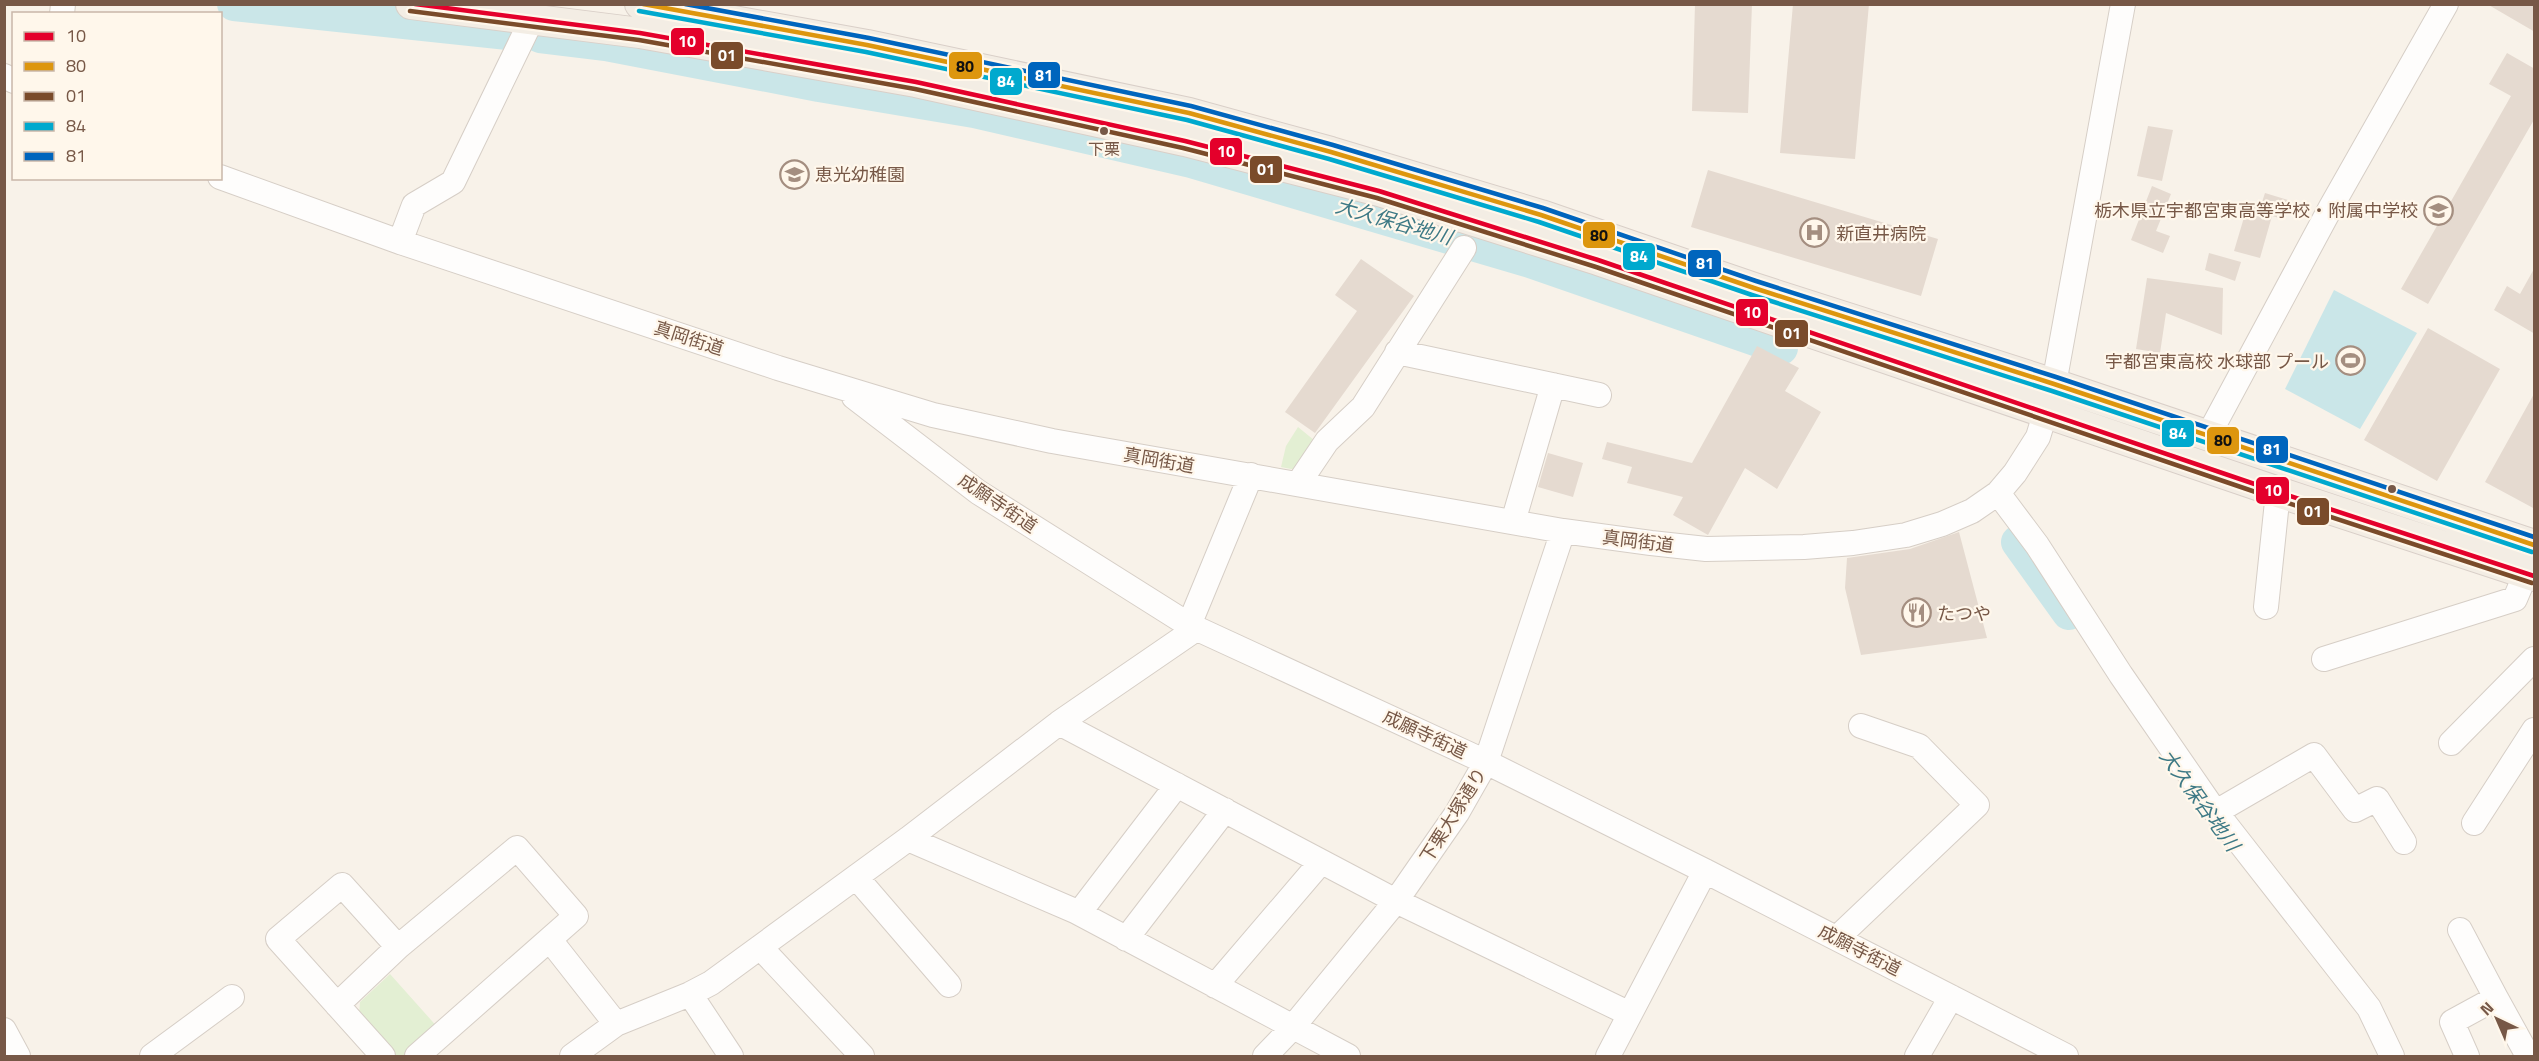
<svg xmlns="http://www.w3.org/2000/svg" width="2539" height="1061" viewBox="0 0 2539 1061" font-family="'Titillium Web','Noto Sans JP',sans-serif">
<rect width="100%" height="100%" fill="#f8f2e9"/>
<path fill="#e3efd3" d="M1298 427 1320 445 1301 471 1281 467 1286 446Z
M390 974 440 1030 410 1056H396L359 1016 360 1002Z"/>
<path fill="#cae6e8" d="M2334 290 2417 333 2360 429 2285 389Z"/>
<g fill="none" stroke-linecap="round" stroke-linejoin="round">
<path stroke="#cae6e8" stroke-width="34" d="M234 4 508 33
M540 36 606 44 819 85 974 111 1191 161 1530 261 1781 348
M2018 542 2069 613"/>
</g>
<path fill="#e5dad0" d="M1695 4H1752L1748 113 1692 111Z
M1793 4H1869L1855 159 1780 153Z
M2487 4H2535V32Z
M2507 53 2535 69V118L2428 304 2401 289 2511 96 2489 84Z
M2148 126 2173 130 2162 181 2137 176Z
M1708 170 1938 239 1921 296 1691 227Z
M2152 186 2171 194 2156 231 2170 236 2163 253 2131 240Z
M2265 193 2288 200 2283 219 2272 216 2260 258 2234 251 2248 204 2260 208Z
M2209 253 2241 262 2235 281 2205 270Z
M1361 259 1414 296 1315 433 1285 412 1357 311 1335 295Z
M2535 267V334L2494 310 2507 286 2520 294Z
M2147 278 2223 288 2222 335 2166 313 2160 353 2136 349Z
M2428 328 2500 369 2437 481 2364 440Z
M1757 346 1799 368 1785 391 1821 412 1777 489 1745 468 1708 535 1673 515 1683 497 1627 483 1632 467 1602 459 1607 442 1692 463Z
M2535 392V509L2485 482Z
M1548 453 1583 463 1573 497 1538 487Z
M1959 532 1987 638 1861 655 1845 588 1847 558 1910 549Z"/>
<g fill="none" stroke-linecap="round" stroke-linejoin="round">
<defs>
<path id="minor" d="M62 14 63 4
M4 76 14 81
M220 177 400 242 778 368 933 415 1052 441 1563 531 1651 543 1706 549 1804 547 1853 543 1906 535 1942 524 1972 511 1998 493 2015 473 2038 437 2054 384 2123 4
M400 242 414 205 453 182 532 19 533 4
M1397 352 1599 395
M854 397 978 492 1189 625 1486 762 1705 871 2066 1056
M2208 436 2331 207 2446 4
M1298 484 1327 441 1363 407 1464 248
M1998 493 2037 545 2121 675 2212 807 2369 1008 2392 1056
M1513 522 1553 385
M2266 607 2278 492
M1189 625 1251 475
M2324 659 2515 599 2526 573 2531 556
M1059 723 1396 901 1630 1014
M2451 743 2534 659
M2216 812 2314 755 2355 810 2377 799 2404 842
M2474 823 2534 730
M908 839 1075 911 1348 1056
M856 877 949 985
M1079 913 1177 785
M2460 930 2496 998 2452 1022 2467 1056
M1837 938 1977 805 1919 746 1861 726
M1126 939 1225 810
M550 940 616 1024
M761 948 862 1056
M1215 986 1321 862
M690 994 731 1056
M2496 998 2528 1056
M337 1005 398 947
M4 1030 18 1056
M152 1056 232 997
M383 1056 278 939 342 885 398 947 517 848 576 916 417 1056
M572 1056 616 1024 690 994 711 983 908 839 1059 723 1196 629
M1265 1056 1292 1028 1396 901 1457 813 1486 762 1563 531
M1608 1056 1705 871
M1917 1056 1951 997"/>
<path id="major" d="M411 4 640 33 916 82 1185 141 1379 191 1598 260 2278 492 2534 576
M640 4 867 45 1189 113 1331 152 1541 215 1754 288 2054 384 2534 545"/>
</defs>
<use href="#minor" stroke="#d6cec6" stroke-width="26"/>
<use href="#major" stroke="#d9cfc8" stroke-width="32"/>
<use href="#minor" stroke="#fefdfc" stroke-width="24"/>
<use href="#major" stroke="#f3ede4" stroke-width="30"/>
<defs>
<path id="bus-1" d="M415 4 640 33 916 82 1185 141 1379 191 1598 260 2278 492 2534 576"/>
<path id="bus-2" d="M643 4 867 45 1189 113 1331 152 1541 215 1754 288 2054 384 2534 545"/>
<path id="bus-3" d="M410 11 639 40 915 89 1183 148 1377 198 1596 267 2276 499 2532 583"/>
<path id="bus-4" d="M639 11 866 52 1187 120 1329 159 1539 222 1752 295 2052 391 2532 552"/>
<path id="bus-5" d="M685 4 869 38 1191 106 1333 145 1543 208 1756 281 2056 377 2534 537"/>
</defs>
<use href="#bus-1" stroke="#fff7eb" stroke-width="9"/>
<use href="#bus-2" stroke="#fff7eb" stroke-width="9"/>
<use href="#bus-3" stroke="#fff7eb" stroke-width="9"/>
<use href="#bus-4" stroke="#fff7eb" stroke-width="9"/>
<use href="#bus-5" stroke="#fff7eb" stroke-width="9"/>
<use href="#bus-1" stroke="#e4002b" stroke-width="4.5"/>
<use href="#bus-2" stroke="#dd960e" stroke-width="4.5"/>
<use href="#bus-3" stroke="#7a4b2a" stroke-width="4.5"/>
<use href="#bus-4" stroke="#00a9ce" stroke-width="4.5"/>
<use href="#bus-5" stroke="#0065bd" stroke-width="4.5"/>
</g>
<defs>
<symbol id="school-ring" viewBox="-11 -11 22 22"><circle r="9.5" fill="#fff7eb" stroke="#a48e80" stroke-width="1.5"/><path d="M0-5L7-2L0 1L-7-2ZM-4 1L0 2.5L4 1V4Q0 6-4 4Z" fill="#a48e80"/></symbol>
<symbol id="hospital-ring" viewBox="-11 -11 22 22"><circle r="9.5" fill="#fff7eb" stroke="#a48e80" stroke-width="1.5"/><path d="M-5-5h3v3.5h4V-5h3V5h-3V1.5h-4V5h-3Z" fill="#a48e80"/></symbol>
<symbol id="stadium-ring" viewBox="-11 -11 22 22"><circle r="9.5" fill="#fff7eb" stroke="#a48e80" stroke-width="1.5"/><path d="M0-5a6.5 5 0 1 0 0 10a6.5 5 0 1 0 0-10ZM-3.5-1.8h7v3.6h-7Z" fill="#a48e80"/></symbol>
<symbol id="restaurant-ring" viewBox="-11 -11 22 22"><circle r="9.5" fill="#fff7eb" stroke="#a48e80" stroke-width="1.5"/><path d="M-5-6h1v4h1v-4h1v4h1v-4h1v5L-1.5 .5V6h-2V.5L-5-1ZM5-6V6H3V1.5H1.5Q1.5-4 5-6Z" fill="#a48e80"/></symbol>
</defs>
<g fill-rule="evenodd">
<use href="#school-ring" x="778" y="158" width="33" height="33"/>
<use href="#school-ring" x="2422" y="194" width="33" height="33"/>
<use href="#hospital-ring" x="1798" y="216" width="33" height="33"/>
<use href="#stadium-ring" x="2334" y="344" width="33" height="33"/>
<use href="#restaurant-ring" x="1900" y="596" width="33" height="33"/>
</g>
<g fill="#775847" stroke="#fff7eb" stroke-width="2">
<circle cx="1104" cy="131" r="5"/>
<circle cx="2392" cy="489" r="5"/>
</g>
<g text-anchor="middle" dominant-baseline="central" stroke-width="4.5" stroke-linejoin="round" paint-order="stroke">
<g font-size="16" fill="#775847" stroke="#fff7eb">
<text x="1104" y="149">下栗</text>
</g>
<g font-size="18" fill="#775847" stroke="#fff7eb" text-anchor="start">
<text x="815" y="174">恵光幼稚園</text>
<text x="2418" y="210" text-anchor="end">栃木県立宇都宮東高等学校・附属中学校</text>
<text x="1836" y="233">新直井病院</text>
<text x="2329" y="361" text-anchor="end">宇都宮東高校 水球部 プール</text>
<text x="1937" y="613">たつや</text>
</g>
<g font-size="18" fill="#775847" stroke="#fff7eb">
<text transform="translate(689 338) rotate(18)">真岡街道</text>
<text transform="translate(1159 460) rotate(10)">真岡街道</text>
<text transform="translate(998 503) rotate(34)">成願寺街道</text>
<text transform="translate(1638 541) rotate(7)">真岡街道</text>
<text transform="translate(1425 734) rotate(25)">成願寺街道</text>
<text transform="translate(1453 815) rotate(-58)">下栗大塚通り</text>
<text transform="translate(1860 950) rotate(27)">成願寺街道</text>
</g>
<g font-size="20" font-style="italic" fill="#3d7985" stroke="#fff7eb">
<text transform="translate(1394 221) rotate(16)">大久保谷地川</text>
<text transform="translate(2200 800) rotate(54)">大久保谷地川</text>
</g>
</g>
<g stroke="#fff7eb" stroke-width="2">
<rect x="670" y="27" width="35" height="29" rx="6" fill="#e4002b"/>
<rect x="710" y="41" width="34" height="29" rx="6" fill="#7a4b2a"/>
<rect x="948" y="51" width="35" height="29" rx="6" fill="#dd960e"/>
<rect x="1027" y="61" width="34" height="28" rx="6" fill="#0065bd"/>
<rect x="989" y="67" width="34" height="29" rx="6" fill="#00a9ce"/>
<rect x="1209" y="137" width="34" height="29" rx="6" fill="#e4002b"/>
<rect x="1249" y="155" width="34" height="29" rx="6" fill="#7a4b2a"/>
<rect x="1582" y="221" width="34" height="28" rx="6" fill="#dd960e"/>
<rect x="1622" y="242" width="34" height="29" rx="6" fill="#00a9ce"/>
<rect x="1687" y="249" width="35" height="29" rx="6" fill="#0065bd"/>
<rect x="1735" y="298" width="34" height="29" rx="6" fill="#e4002b"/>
<rect x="1774" y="319" width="35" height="29" rx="6" fill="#7a4b2a"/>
<rect x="2161" y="419" width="34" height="29" rx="6" fill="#00a9ce"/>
<rect x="2206" y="426" width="34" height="29" rx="6" fill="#dd960e"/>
<rect x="2255" y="435" width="34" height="29" rx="6" fill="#0065bd"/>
<rect x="2255" y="476" width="35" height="29" rx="6" fill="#e4002b"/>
<rect x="2296" y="497" width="34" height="29" rx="6" fill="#7a4b2a"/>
</g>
<g font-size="16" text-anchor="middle" font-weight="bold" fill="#fff">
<text x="687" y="47">10</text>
<text x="727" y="61">01</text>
<text x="1044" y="81">81</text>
<text x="1006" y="87">84</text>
<text x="1226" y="157">10</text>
<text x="1266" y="175">01</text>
<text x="1639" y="262">84</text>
<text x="1705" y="269">81</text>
<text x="1752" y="318">10</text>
<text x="1792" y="339">01</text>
<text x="2178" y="439">84</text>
<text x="2272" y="455">81</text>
<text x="2273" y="496">10</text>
<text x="2313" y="517">01</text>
</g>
<g font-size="16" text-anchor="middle" font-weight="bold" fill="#111">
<text x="965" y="72">80</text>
<text x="1599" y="241">80</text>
<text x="2223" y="446">80</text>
</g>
<rect width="2539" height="1061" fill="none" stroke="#775847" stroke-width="12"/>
<rect x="12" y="12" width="210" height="168" fill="#fff7eb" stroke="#c9b7a9" stroke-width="1.5"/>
<rect x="24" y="32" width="30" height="9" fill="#e4002b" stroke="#c9b7a9" stroke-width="1.5"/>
<text x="66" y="42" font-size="18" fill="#775847">10</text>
<rect x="24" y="62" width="30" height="9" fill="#dd960e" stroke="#c9b7a9" stroke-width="1.5"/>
<text x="66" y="72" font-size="18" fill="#775847">80</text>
<rect x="24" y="92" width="30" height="9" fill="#7a4b2a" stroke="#c9b7a9" stroke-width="1.5"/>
<text x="66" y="102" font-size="18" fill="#775847">01</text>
<rect x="24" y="122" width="30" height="9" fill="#00a9ce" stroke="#c9b7a9" stroke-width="1.5"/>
<text x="66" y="132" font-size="18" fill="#775847">84</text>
<rect x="24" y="152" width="30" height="9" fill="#0065bd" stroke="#c9b7a9" stroke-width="1.5"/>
<text x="66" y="162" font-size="18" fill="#775847">81</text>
<g transform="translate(2497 1019) rotate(316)" stroke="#fff7eb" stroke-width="4.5" paint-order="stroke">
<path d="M0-4.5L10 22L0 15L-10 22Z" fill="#775847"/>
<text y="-9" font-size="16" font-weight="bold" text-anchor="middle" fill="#775847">N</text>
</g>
</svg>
